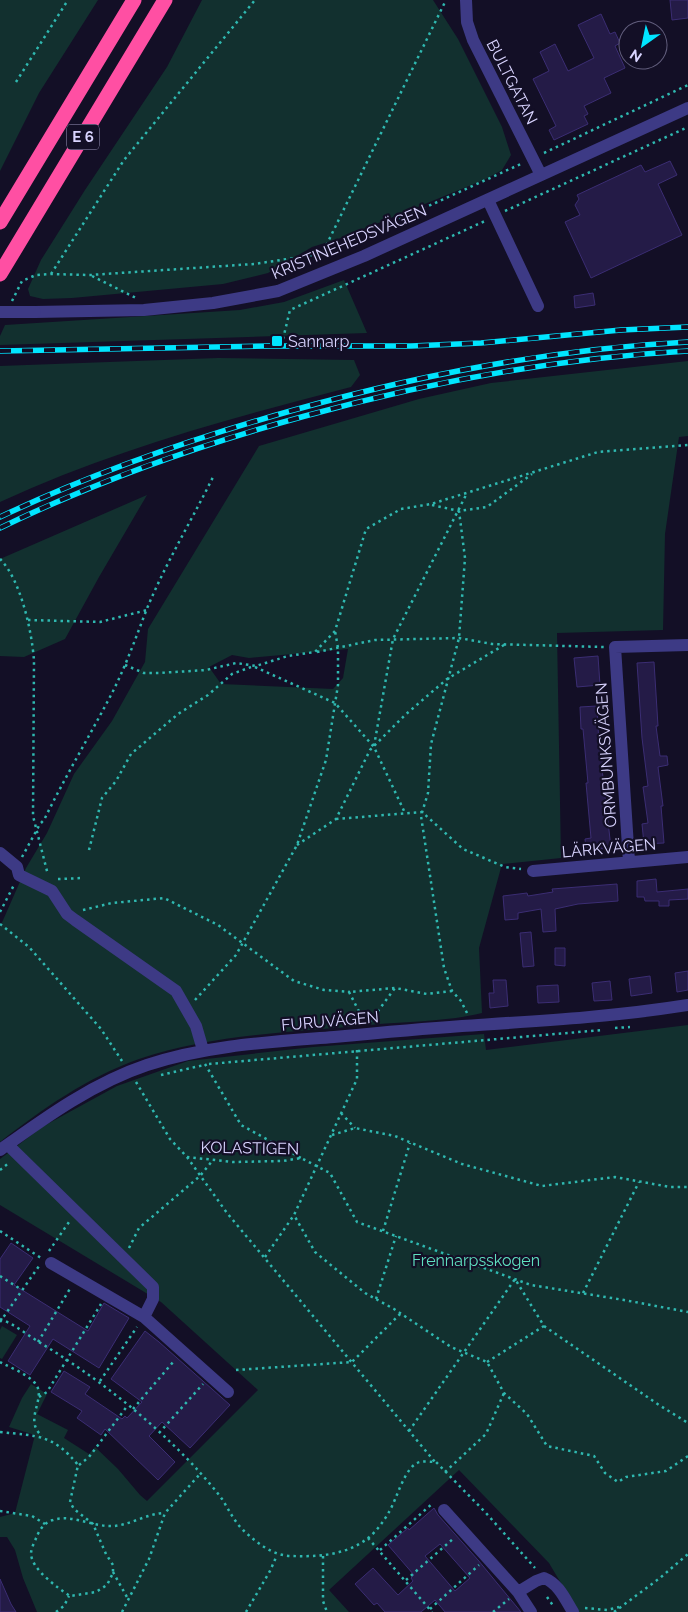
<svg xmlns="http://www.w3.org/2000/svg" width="688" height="1612" viewBox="0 0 688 1612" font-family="Raleway,sans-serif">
<rect width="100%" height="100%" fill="#130f26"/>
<path fill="#12302f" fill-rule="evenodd" d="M0 0H98L39 93 0 171Z
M202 0H433L458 39 502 127 511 155 502 170 486 179 344 237 312 247 268 273 223 284 72 298 43 299 30 296 28 289 41 260 85 190 167 67Z
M344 280 367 333 0 345V336L5 325 240 310 284 302Z
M218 358 354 360 360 375 351 387C231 418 112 450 0 502V366Z
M688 361V436L679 437 665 534 663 630 557 633 561 858 502 864 479 948 482 1013C446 1022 407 1021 370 1025 293 1032 212 1034 139 1059 88 1077 42 1109 0 1142V927L26 868 47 833 74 774 112 721 145 662 148 629 259 446 419 399 491 383ZM348 649 343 678 333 689 221 684 209 667 232 655 249 658Z
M147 495 99 577 65 639 24 657 0 656V559Z
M688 1025V1612H578L549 1563 459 1470 329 1590 349 1612H37L23 1578 15 1550 7 1537H0V1517L15 1513 35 1435 9 1427 22 1398 31 1384 47 1394 37 1414 68 1430 64 1438 89 1454 95 1447 118 1469 140 1495 147 1501 258 1390 161 1302 0 1205V1159L42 1127 117 1086 188 1061 313 1047 484 1034 486 1050Z
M2 1326 17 1335 2 1359 0 1358V1330Z"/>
<path fill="#241b47" stroke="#3b2d73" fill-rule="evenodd" d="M670 0H688V18L672 20Z
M601 14 610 34 615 32 620 43 615 46 625 68 604 78 611 93 584 106 588 114 584 116 588 124 554 140 549 130 556 126 533 79 549 71 540 52 555 44 568 71 594 58 578 25Z
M670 161 677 175 658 184 682 235 591 278 565 222 580 215 575 205 579 199 577 195 641 165 645 172Z
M593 293 595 305 575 308 574 296Z
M598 656 600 685 577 687 574 658Z
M654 662 658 726H656L660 756H667L668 765 658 767 663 806H661L664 843 644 844 642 824 648 823 643 787 648 786 642 738 637 663Z
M597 706 599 746 606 745 609 768 602 769 611 848 586 850 585 839 591 838 586 783H588L583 729H581L580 707Z
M656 879 657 892 688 889V899L669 900V906H659V901H645L644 897H637V881Z
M617 884 618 901 578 904 555 909 556 931 543 932 541 909 518 913V919L505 920 503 896 527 893 528 896 553 892 552 889Z
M531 932 534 966 523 967 520 933Z
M555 948H565V966L555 965Z
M688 971V990L677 992 675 973Z
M650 976 652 993 631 996 629 979Z
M493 980H506L508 1006 490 1008 489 993H494Z
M610 981 612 1000 594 1001 592 983Z
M558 985 559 1002 538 1003 537 986Z
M11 1243 33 1258 14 1285 88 1331 104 1303 129 1318 99 1368 53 1339 30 1375 8 1361 30 1326 0 1307V1259Z
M145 1331 159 1342 230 1405 190 1448 162 1422 149 1436 175 1462 158 1480 105 1429 101 1435 77 1418 82 1411 51 1392 64 1371 90 1387 85 1394 122 1419 125 1416 127 1418 142 1402 111 1379Z
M434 1508 438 1515 478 1560 521 1612H445L435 1600 421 1612H385L377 1603 374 1605 355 1584 373 1568 398 1595 413 1581 411 1578 414 1575 388 1545 408 1528 409 1530ZM440 1544 470 1578 455 1591 425 1556Z
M0 1579 11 1604 16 1612H0Z"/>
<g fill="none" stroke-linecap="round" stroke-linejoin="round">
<path stroke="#2fb8b0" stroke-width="2.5" stroke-dasharray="2.5 4" stroke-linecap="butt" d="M16 82 68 0
M544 153 688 85
M505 211 688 127
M309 264 323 252 446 0
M51 274 124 160 255 0
M92 276 136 298
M12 301 22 281 36 275 51 274 90 275 254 264 308 256 334 249 523 163
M283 339 290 310 485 221
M432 505 459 511
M0 559C21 580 32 632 34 661L33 816 48 875
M28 620 100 622 147 610
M317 652 375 640 459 638 492 644 604 647
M125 665 144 673H159L206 670 236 663 256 666 288 656 315 652 335 631 366 529 401 509 431 504 598 452 688 445
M255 667 335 703 374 747 405 813
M374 746 393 639 467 493
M336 819 422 812 463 849 505 867 521 869
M297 845 336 819 370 750 405 715 447 679 504 645
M89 850 102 798 116 781 131 754 178 714 208 695 232 674 251 667
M22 857 40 824 44 820C65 777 89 737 111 695 125 668 135 640 146 611 165 564 192 520 214 475
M58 879 83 878
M83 910 112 903 164 898 218 925 294 981 324 990 350 992
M0 912 14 885
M0 924 29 947 101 1029 122 1061
M195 1000 236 955 297 845 326 760 338 685V648L335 631
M467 1013 461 1001 452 991 444 968 421 816 428 793 431 744 459 638 465 558 459 511 487 507 532 474
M370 1022 395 988
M365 1023 349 992 395 988 427 994 452 991
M615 1028 630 1027
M357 1050V1079L294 1215 315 1252 365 1293 394 1309 451 1347 487 1362 504 1393 527 1414 547 1446 594 1456 605 1473 618 1482 626 1477 666 1471 688 1456
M205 1064 241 1125 301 1158
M209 1064 602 1030
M161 1075 204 1065
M136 1082 170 1139 187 1157 233 1162 283 1161 301 1158 330 1173 357 1222 531 1285 624 1300 688 1312
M341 1113 355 1128
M332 1135 355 1128 395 1136 462 1164 542 1186 615 1177 670 1187H688
M187 1157 227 1213 435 1462
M0 1170 10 1162
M0 1231 41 1258
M383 1231 410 1143
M129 1248 139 1228 200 1176 213 1160
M49 1251 69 1222
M265 1257 294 1215
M0 1276 22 1290
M583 1293 639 1182
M376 1299 396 1236
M0 1319C14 1324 26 1334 39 1342 96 1377 149 1418 195 1467 204 1477 214 1488 222 1499 229 1510 234 1521 243 1530 257 1543 273 1556 292 1556 318 1557 347 1555 368 1538 376 1532 384 1521 389 1512 397 1499 405 1465 420 1462 425 1461 431 1462 436 1462L486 1513 535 1568
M0 1322 39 1266
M38 1342 71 1287
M0 1362C11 1368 25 1373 34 1382 49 1397 22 1419 42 1436
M487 1362 544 1326
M236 1370 352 1362 401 1313
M100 1381 137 1327
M39 1397 47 1392 101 1304
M133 1409 174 1361
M409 1431 515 1279 544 1326 659 1405 688 1423
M0 1432C37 1436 53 1434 78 1465L70 1502 74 1509 93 1524 106 1554 113 1565V1573L107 1585 96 1592 70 1596C58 1588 32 1570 31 1554 31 1548 35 1541 37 1536 40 1529 45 1522 53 1520 71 1514 91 1526 110 1526 127 1527 147 1513 165 1513
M159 1433 203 1384
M79 1465 89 1457 128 1405
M445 1472 486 1434 504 1393
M0 1511 32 1516 45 1524
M368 1538 432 1612
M380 1550 433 1503
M323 1556V1601L327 1612
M113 1572 128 1599
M406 1580 454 1538
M547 1597 554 1607
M585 1608 607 1610 619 1607
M430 1609 479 1565
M56 1612 64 1606 69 1596
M122 1612 149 1559 165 1513 200 1474
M246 1612 270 1571 277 1555
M493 1612 509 1599
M614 1612 660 1578 688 1554"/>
<path stroke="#3d3a85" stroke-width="12" d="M466 0 467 22 473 40 541 175
M488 200 538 306
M35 312 144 310 213 303 278 291 364 256 688 108
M0 853 17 867 19 875 52 891 67 914 75 920 176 991 196 1026 203 1050
M629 862 615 647 688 645
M533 871 688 857
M8 1145 153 1287V1299L144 1317
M0 1150C46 1117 93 1083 147 1065 207 1045 271 1042 334 1037 376 1033 419 1029 462 1026 538 1021 613 1017 688 1005
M51 1263 144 1317 228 1392
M444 1510 518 1592 531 1612
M518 1592 536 1581 544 1578C559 1584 565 1599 573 1612"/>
<path stroke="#ff4fa3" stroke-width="15" d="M0 222 134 0
M0 274 165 0"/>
<defs>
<path id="rail" d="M0 351 268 346H411L481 343 621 330 688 327
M0 517C95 472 194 438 294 410 423 374 554 349 688 342
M0 528C99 480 199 445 305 416 430 382 558 358 688 351"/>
</defs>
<use href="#rail" stroke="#00e5ff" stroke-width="5.5"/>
<use href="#rail" stroke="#130f26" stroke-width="4" stroke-dasharray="11" stroke-linecap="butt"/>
<path stroke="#3d3a85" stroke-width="12" d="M0 312H35"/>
</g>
<rect fill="#00e5ff" stroke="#130f26" stroke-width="2" x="271" y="335" width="12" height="12" rx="2.5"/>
<g text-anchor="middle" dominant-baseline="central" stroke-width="4.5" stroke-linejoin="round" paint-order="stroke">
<rect fill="#130f26" stroke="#9e99be" stroke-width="1" x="67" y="124.5" width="32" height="25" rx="4"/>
<g font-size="15" font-weight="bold" fill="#d9d4ff">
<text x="83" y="137">E 6</text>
</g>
<g font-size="16" fill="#d9d4ff" stroke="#130f26">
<text transform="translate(512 82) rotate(63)">BULTGATAN</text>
<text transform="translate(349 242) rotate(-23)">KRISTINEHEDSVÄGEN</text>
<text transform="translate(606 755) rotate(-94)">ORMBUNKSVÄGEN</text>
<text transform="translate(609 848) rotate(-5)">LÄRKVÄGEN</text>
<text transform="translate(330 1021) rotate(-5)">FURUVÄGEN</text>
<text transform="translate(250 1148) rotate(1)">KOLASTIGEN</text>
</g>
<g font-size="16" fill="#d9d4ff" stroke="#130f26" text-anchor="start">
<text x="288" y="341">Sannarp</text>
</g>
<g font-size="16" fill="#5fe0c0" stroke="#130f26">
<text x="476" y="1260">Frennarpsskogen</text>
</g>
</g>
<g transform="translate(643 45) rotate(213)"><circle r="24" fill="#130f26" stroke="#625e7d"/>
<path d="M0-4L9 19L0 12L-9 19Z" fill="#00e5ff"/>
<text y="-8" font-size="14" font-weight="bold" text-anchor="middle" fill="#d9d4ff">N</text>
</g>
</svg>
